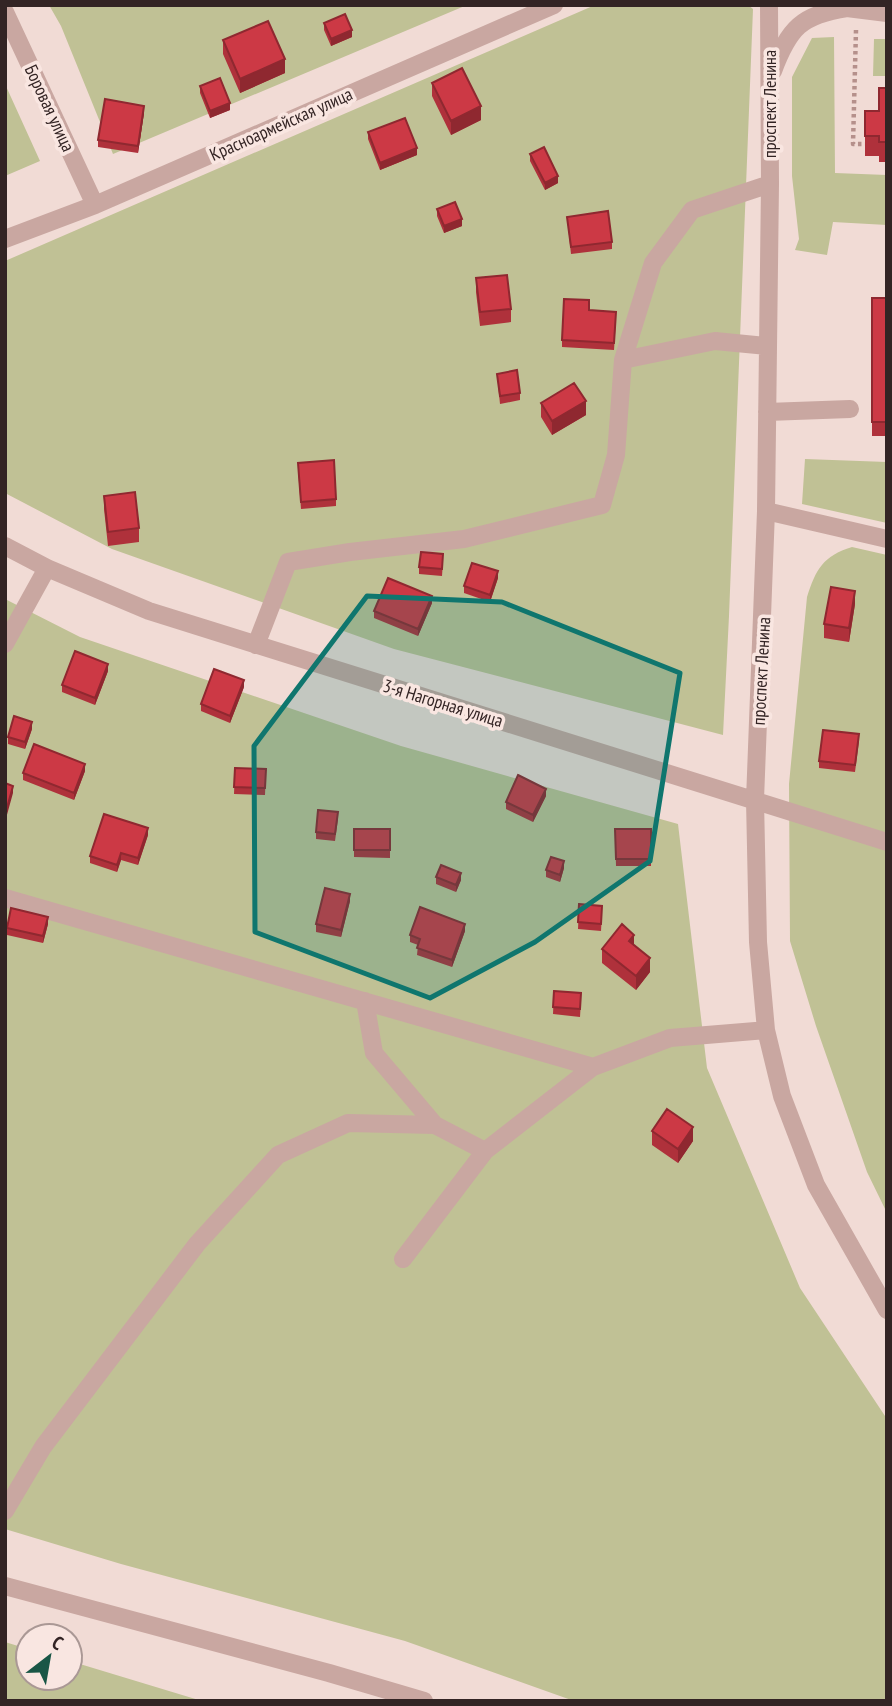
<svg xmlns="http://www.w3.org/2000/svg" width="892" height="1706" viewBox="0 0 892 1706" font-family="'PT Sans Narrow',sans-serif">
<rect width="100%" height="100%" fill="#f1dbd5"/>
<path fill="#c0c195" d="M49 5H467L113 154 61 26Z
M595 5H748L753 9 729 616 723 735 394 649 112 549 5 493V261Z
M834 37 835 173 887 175V225L833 222 827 255 795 250 799 239 792 176V77L812 38Z
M874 39H887V76H873Z
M5 84 40 161 5 176Z
M805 459 887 462V523L802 504Z
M852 547 887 555V1213L867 1172 816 1026 790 941 789 784 807 597C816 569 823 556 852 547Z
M5 599 80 637 401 746 678 824 707 1068 800 1288 887 1419V1701H574L405 1641 121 1564 5 1529Z
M5 1642 28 1649V1678H70V1661L202 1701H5Z"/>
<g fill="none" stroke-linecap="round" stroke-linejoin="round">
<path stroke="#b5908b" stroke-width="4.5" stroke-dasharray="3.5 3.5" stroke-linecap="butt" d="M856 30 853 144H865"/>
<path stroke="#c9a7a1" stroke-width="18" d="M769 5 770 184 766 511 755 800 758 942 766 1030 782 1096 816 1185 887 1310
M839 5 847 8 887 13
M5 12 95 205
M773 71C789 28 801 15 847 8
M5 239 95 205 554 5
M623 360 715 341 767 346
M767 412 850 409
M766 511 887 539
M5 546 47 568 149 611 887 842
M5 644 47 568
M256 645 288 562 350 552 464 539 602 505 616 455 623 360 653 263 692 210 770 184
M5 898 593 1067
M365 1001 374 1053 435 1125 485 1151
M403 1259 485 1151 593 1067 670 1038 766 1030
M5 1511 43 1447 197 1244 278 1155 348 1123 435 1125
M5 1586 329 1673 424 1701"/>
</g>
<path fill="#af313b" d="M324 23 352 37 331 46 324 30Z
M223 40 285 73 240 93 223 54Z
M432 83 481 120 451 135 432 96Z
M200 86 230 110 210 118 200 93Z
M887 88V162H879V156H865V111H879Z
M144 113 138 153 98 147V140Z
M368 132 417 155 380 170 368 139Z
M530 154 558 183 545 190 530 161Z
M437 209 462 226 444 233 437 216Z
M567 217 612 242V249L571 254Z
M476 278 511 309V322L480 326 476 292Z
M872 298H887V436H872Z
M589 310 616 319 614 350 562 347V340Z
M497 374 520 393V400L500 404Z
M541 403 586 415 552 435 541 417Z
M298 470 336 499V506L301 509Z
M104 496 139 528V542L108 546 104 509Z
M443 561 442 576 419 574V567Z
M498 578 490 602 464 593V586Z
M432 603 418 636 374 618V611Z
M855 604 849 642 824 638V624Z
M108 671 95 705 62 692V685Z
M244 687 230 723 201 711V704Z
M32 729 25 749 8 744V737Z
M859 741 855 772 819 768V761Z
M235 768 266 769 265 795 234 794Z
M85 771 74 800 23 780V773Z
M546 796 533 822 506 809V802Z
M338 819 335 841 316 839V832Z
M354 829H390V858L354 857Z
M615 829H651V866H616Z
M148 835 138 865 121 860 117 872 90 863V856Z
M564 868 560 882 546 877V870Z
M436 877 461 880 456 892 436 884Z
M350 901 341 937 316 932V924Z
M579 904 602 913 601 931 578 929Z
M48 924 43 943 7 935V928Z
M465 931 452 967 417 955 418 945 410 942V935Z
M602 949 650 972 636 990 602 963Z
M554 991 581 1000 580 1017 553 1014Z
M652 1131 693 1141 678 1163 652 1145Z"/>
<path fill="#8f2830" d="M352 30V37L331 46V39Z
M285 59V73L240 93V79Z
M230 103V110L210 118V111Z
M144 106V113L138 153V146Z
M481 106V120L451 135V121Z
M417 148V155L380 170V163Z
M558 176V183L545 190V183Z
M462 219V226L444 233V226Z
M586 401V415L552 435V421Z
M498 571V578L490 602V595Z
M855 591V604L849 642V628Z
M432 596V603L418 636V629Z
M108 664V671L95 705V698Z
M244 680V687L230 723V716Z
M32 722V729L25 749V742Z
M85 764V771L74 800V793Z
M13 786V793L5 822V815Z
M546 789V796L533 822V815Z
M148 828V835L138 865V858Z
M121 853V860L117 872V865Z
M564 861V868L560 882V875Z
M461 873V880L456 892V885Z
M350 894V901L341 937V930Z
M48 917V924L43 943V936Z
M465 924V931L452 967V960Z
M634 935V948L629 941Z
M650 958V972L636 990V976Z
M693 1127V1141L678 1163V1149Z"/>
<path fill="#cc3945" stroke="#8f2830" stroke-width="2" d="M345 14 352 30 331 39 324 23Z
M268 21 285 59 240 79 223 40Z
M462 68 481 106 451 121 432 83Z
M220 78 230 103 210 111 200 86Z
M879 88H887V142H879V136H865V111H879Z
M105 99 144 106 138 146 98 140Z
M405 118 417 148 380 163 368 132Z
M544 147 558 176 545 183 530 154Z
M455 202 462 219 444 226 437 209Z
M608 211 612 242 571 247 567 217Z
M507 275 511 309 480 312 476 278Z
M872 298H887V422H872Z
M564 299 589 300V310L616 312 614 343 562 340Z
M517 370 520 393 500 396 497 374Z
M574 383 586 401 552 421 541 403Z
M334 460 336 499 301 502 298 463Z
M135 492 139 528 108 532 104 496Z
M421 552 443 554 442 569 419 567Z
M472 563 498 571 490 595 464 586Z
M388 578 432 596 418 629 374 611Z
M831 587 855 591 849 628 824 624Z
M75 651 108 664 95 698 62 685Z
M214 669 244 680 230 716 201 704Z
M14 716 32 722 25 742 8 737Z
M823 730 859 734 855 765 819 761Z
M34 744 85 764 74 793 23 773Z
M235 768 266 769 265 788 234 787Z
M518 775 546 789 533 815 506 802Z
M5 783 13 786 5 815Z
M318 810 338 812 335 834 316 832Z
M104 814 148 828 138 858 121 853 117 865 90 856Z
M354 829H390V850H354Z
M615 829H651V859H616Z
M551 857 564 861 560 875 546 870Z
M441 865 461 873 456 885 436 877Z
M325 888 350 894 341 930 316 924Z
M579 904 602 906 601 924 578 922Z
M420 907 465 924 452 960 417 948 420 939 410 935Z
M11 908 48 917 43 936 7 928Z
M622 924 634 935 629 941 650 958 636 976 602 949Z
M554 991 581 993 580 1009 553 1007Z
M667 1109 693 1127 678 1149 652 1131Z"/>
<path fill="#0f766e" fill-opacity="0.2" stroke="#0f766e" stroke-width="5" stroke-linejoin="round" d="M367 596 502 602 680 673 650 861 535 942 430 998 255 932 254 746Z"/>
<g text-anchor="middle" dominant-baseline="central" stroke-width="7" stroke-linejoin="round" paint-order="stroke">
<g font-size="18" fill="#332424" stroke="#f9e6e1">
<text transform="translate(769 104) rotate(-90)">проспект Ленина</text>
<text transform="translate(50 108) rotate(65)">Боровая улица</text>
<text transform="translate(281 124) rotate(-24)">Красноармейская улица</text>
<text transform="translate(761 671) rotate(-87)">проспект Ленина</text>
<text transform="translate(443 703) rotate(17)">3-я Нагорная улица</text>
</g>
</g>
<rect width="892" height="1706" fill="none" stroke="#332424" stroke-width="14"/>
<g transform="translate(49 1657) rotate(31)"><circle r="33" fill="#f9e6e1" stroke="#aa9895" stroke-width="2"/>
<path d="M0-5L12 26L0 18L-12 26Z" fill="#195646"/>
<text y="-10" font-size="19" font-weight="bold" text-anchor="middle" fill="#332424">С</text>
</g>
</svg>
